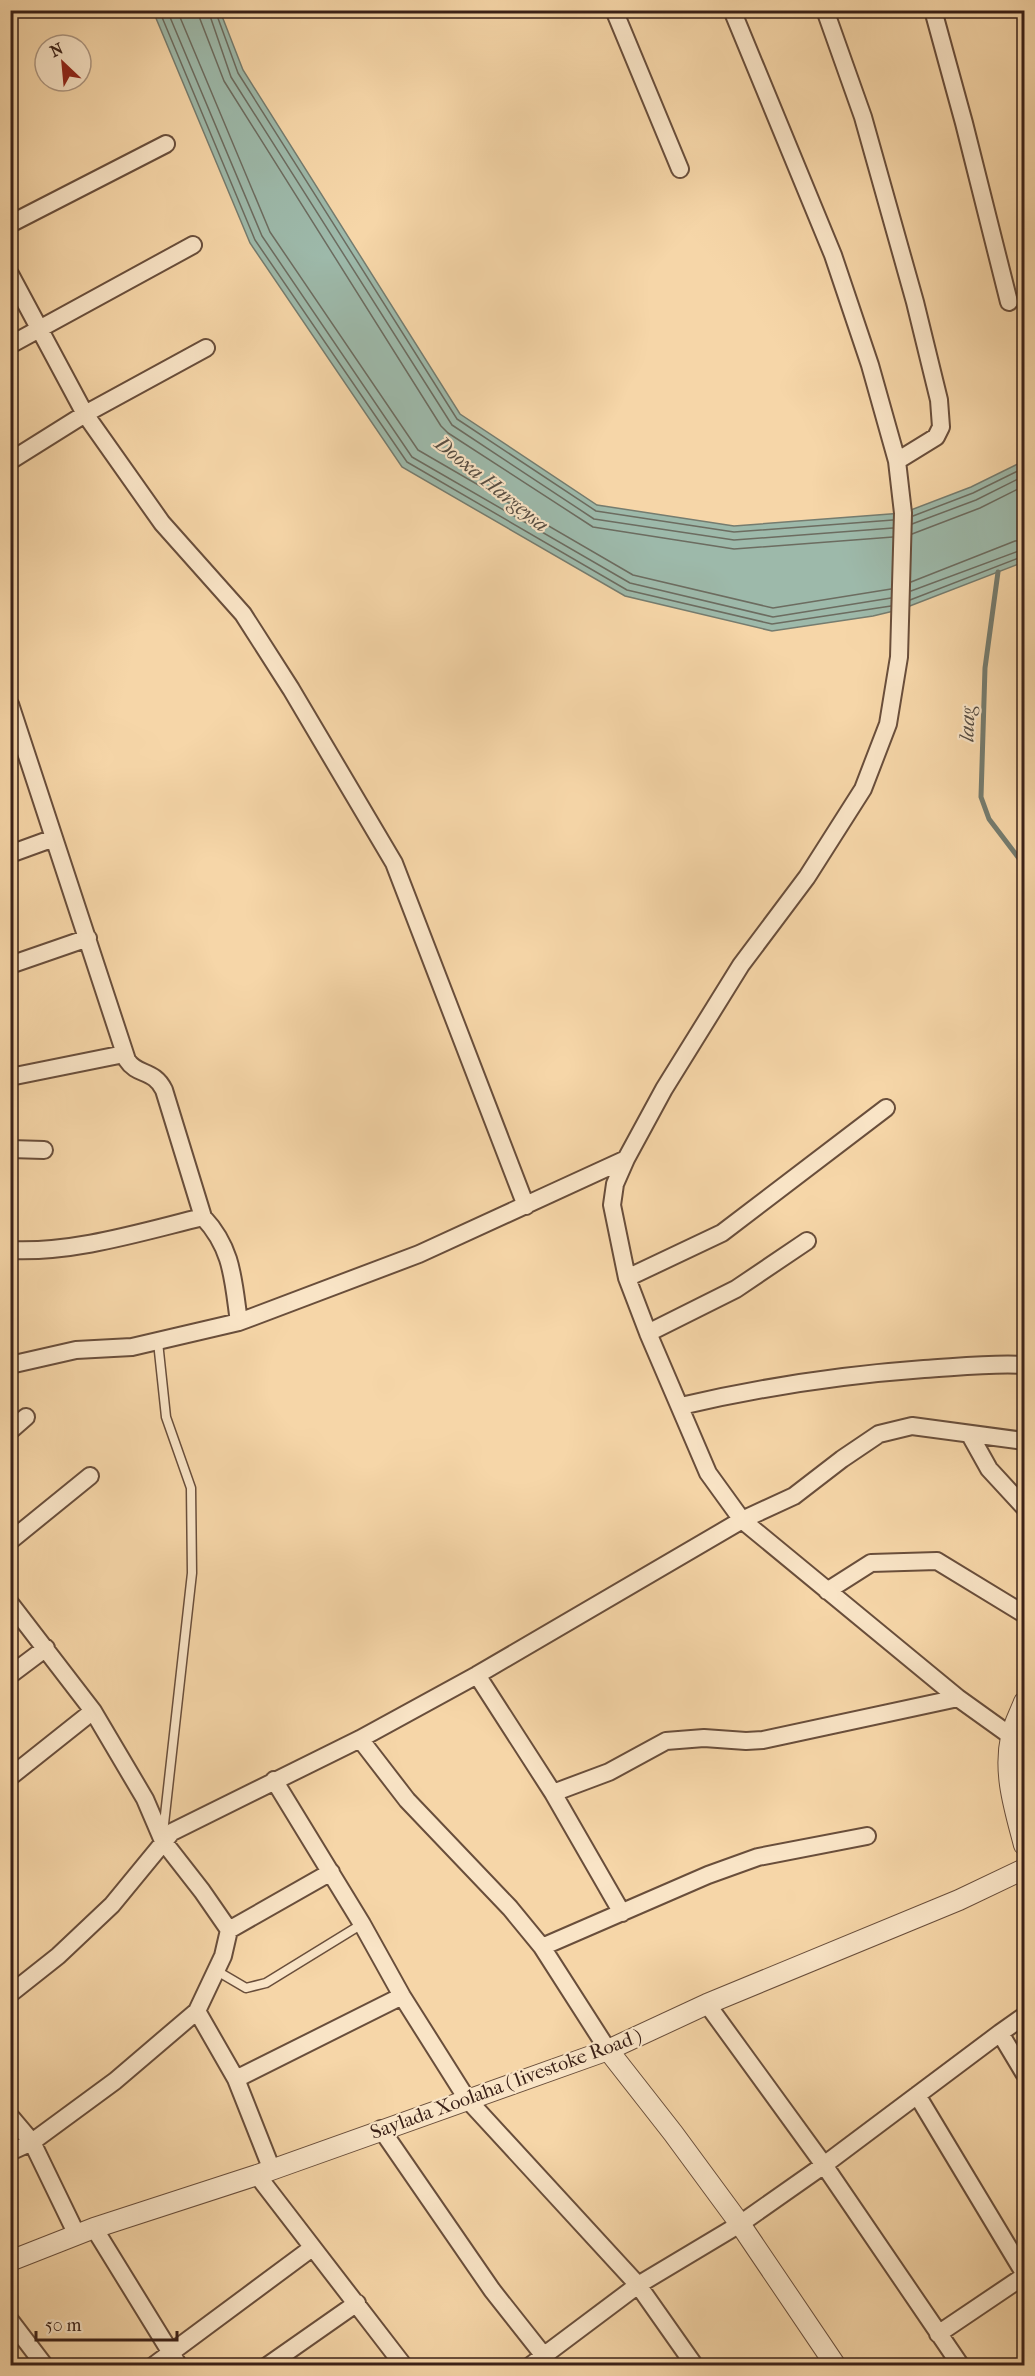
<svg xmlns="http://www.w3.org/2000/svg" width="1035" height="2376" viewBox="0 0 1035 2376" font-family="'IM FELL French Canon',serif">
<rect width="100%" height="100%" fill="#f6d6a8"/>
<filter id="stains"><feTurbulence type="fractalNoise" baseFrequency=".00333" numOctaves="4"/><feColorMatrix values="0 0 0 0 .2 0 0 0 0 .09 0 0 0 0 .02 0 0 0 .5 -.17"/></filter>
<radialGradient id="worn" r=".72"><stop offset=".6" stop-color="#630" stop-opacity="0"/><stop offset="1" stop-color="#630" stop-opacity=".3"/></radialGradient>
<path fill="#9db9aa" stroke="#757c6f" stroke-width="1.5" d="M153 11H220L243 70 460 414 597 505 734 526 903 513 971 487 1024 461V562L902 609 873 616 772 631 625 596 402 467 250 243Z"/>
<g fill="none" stroke-linecap="round" stroke-linejoin="round">
<path stroke="#6c6c60" stroke-width="1.5" d="M159 10 255 240 407 462 627 590 772 624 891 606
M167 10 262 236 412 457 630 583 773 617 891 598
M177 10 270 232 418 450 633 575 773 608 891 589
M199 10 200 19 224 81 441 426 448 433 593 527 734 549 893 537
M208 10 231 77 452 425 594 519 734 540 893 528
M215 10 238 73 457 419 596 511 734 532 893 520
M913 516 973 493 1024 468
M912 524 976 500 1024 476
M912 534 980 508 1024 486
M911 582 1015 541 1024 540
M911 591 1024 549
M910 600 1024 556"/>
<path stroke="#757c6f" stroke-width="5" d="M998 572 985 668 981 797 989 819 1024 865"/>
<defs>
<path id="service" d="M158 1342 166 1417 191 1488 192 1573 163 1833
M217 1971 246 1988 266 1983 362 1924"/>
<path id="minor" d="M614 10 680 169
M732 10 833 255 870 365 897 461 903 513 899 657 888 724 863 789 807 877 741 965 664 1089 626 1159 615 1184 612 1205 627 1278 648 1333 708 1473 742 1520 958 1698 1011 1736
M825 10 863 117 915 302 939 400 941 427 936 437 897 461
M933 10 964 123 1009 302
M10 224 166 144
M10 274 85 414 162 523 243 614 291 689 394 863 526 1206
M10 345 193 245
M10 461 85 414 206 348
M10 704 127 1060C137 1076 154 1069 164 1090L203 1217C233 1249 233 1280 239 1322L132 1347 76 1350 10 1365
M10 854 54 838
M10 965 88 938
M10 1077 124 1054
M10 1149 44 1150
M10 1250C75 1253 141 1232 203 1217
M627 1278 722 1233 886 1108
M239 1322 419 1254 626 1159
M648 1333 736 1289 807 1241
M681 1406C762 1387 842 1375 924 1369 958 1367 991 1363 1024 1365
M10 1431 26 1417
M970 1435 989 1469 1024 1507
M10 1541 90 1476
M827 1591 871 1563 937 1561 1024 1614
M10 1603 93 1711 145 1799 163 1841 202 1891 229 1930 223 1956 197 2011 115 2081 32 2142 10 2152
M10 1675 46 1648
M477 1675 553 1793 622 1913
M360 1739 407 1800 510 1908 542 1947 708 1875 758 1857 867 1836
M10 1777 93 1711
M274 1780 362 1924 402 1996 467 2099 638 2285 695 2366
M553 1793 609 1772 666 1741 704 1738 746 1741 763 1740 958 1698
M229 1930 331 1872
M542 1947 608 2050
M10 1994 58 1956 112 1905 172 1832 360 1739 477 1675 742 1520 794 1496 842 1459 879 1434 912 1426 1024 1441
M707 2004 824 2165 961 2366
M197 2011 236 2079 272 2170
M1000 2033 1024 2073
M236 2079 402 1996
M917 2095 1024 2273
M10 2116 32 2142 77 2235
M381 2129 492 2290 552 2366
M257 2175 404 2366
M94 2228 179 2366
M10 2320 45 2366
M938 2334 1024 2276
M153 2366 312 2248
M267 2366 357 2303
M530 2366 638 2285 740 2224 824 2165 1000 2033 1024 2016"/>
<path id="tertiary" d="M1024 1702C1020 1713 1013 1725 1011 1737 1003 1774 1015 1810 1024 1845
M608 2050 673 2133 740 2224 836 2366
M10 2261 94 2228 257 2175 608 2050 707 2004 959 1900 1024 1869"/>
</defs>
<use href="#service" stroke="#694e3b" stroke-width="11"/>
<use href="#minor" stroke="#694e3b" stroke-width="20"/>
<use href="#tertiary" stroke="#694e3b" stroke-width="22"/>
<use href="#service" stroke="#f9e4c6" stroke-width="8"/>
<use href="#minor" stroke="#f9e4c6" stroke-width="16"/>
<use href="#tertiary" stroke="#f9e4c6" stroke-width="20"/>
</g>
<g text-anchor="middle" dominant-baseline="central" stroke-width="4.5" stroke-linejoin="round" paint-order="stroke">
<g font-size="20" fill="#3a2017" stroke="#f9e4c6">
<text transform="translate(506 2084) rotate(-20)">Saylada Xoolaha ( livestoke Road )</text>
</g>
<g font-size="21" font-style="italic" fill="#584e43" stroke="#f9e4c6">
<text transform="translate(492 484) rotate(39)">Dooxa Hargeysa</text>
<text transform="translate(967 724) rotate(-88)">laag</text>
</g>
</g>
<rect width="1035" height="2376" fill="none" stroke="#f6d6a8" stroke-width="36"/>
<rect x="12" y="12" width="1011" height="2352" fill="none" stroke="#3a2017" stroke-width="3"/>
<rect x="18" y="18" width="999" height="2340" fill="none" stroke="#3a2017" stroke-width="1.5"/>
<g transform="translate(63 63) rotate(334)"><circle r="28" fill="#f9e4c6" stroke="#ad9680" stroke-width="1.5"/>
<path d="M0-4.5L10 22L0 15L-10 22Z" fill="#8f2418"/>
<text y="-9" font-size="16" font-weight="bold" text-anchor="middle" fill="#3a2017">N</text>
</g>
<path d="M36 2331v9h141v-9" fill="none" stroke="#3a2017" stroke-width="3"/>
<text x="45" y="2331" font-size="18" fill="#3a2017" stroke="#f9e4c6" stroke-width="4.5" paint-order="stroke">50 m</text>
<rect width="100%" height="100%" filter="url(#stains)"/>
<rect width="100%" height="100%" fill="url(#worn)"/>
</svg>
